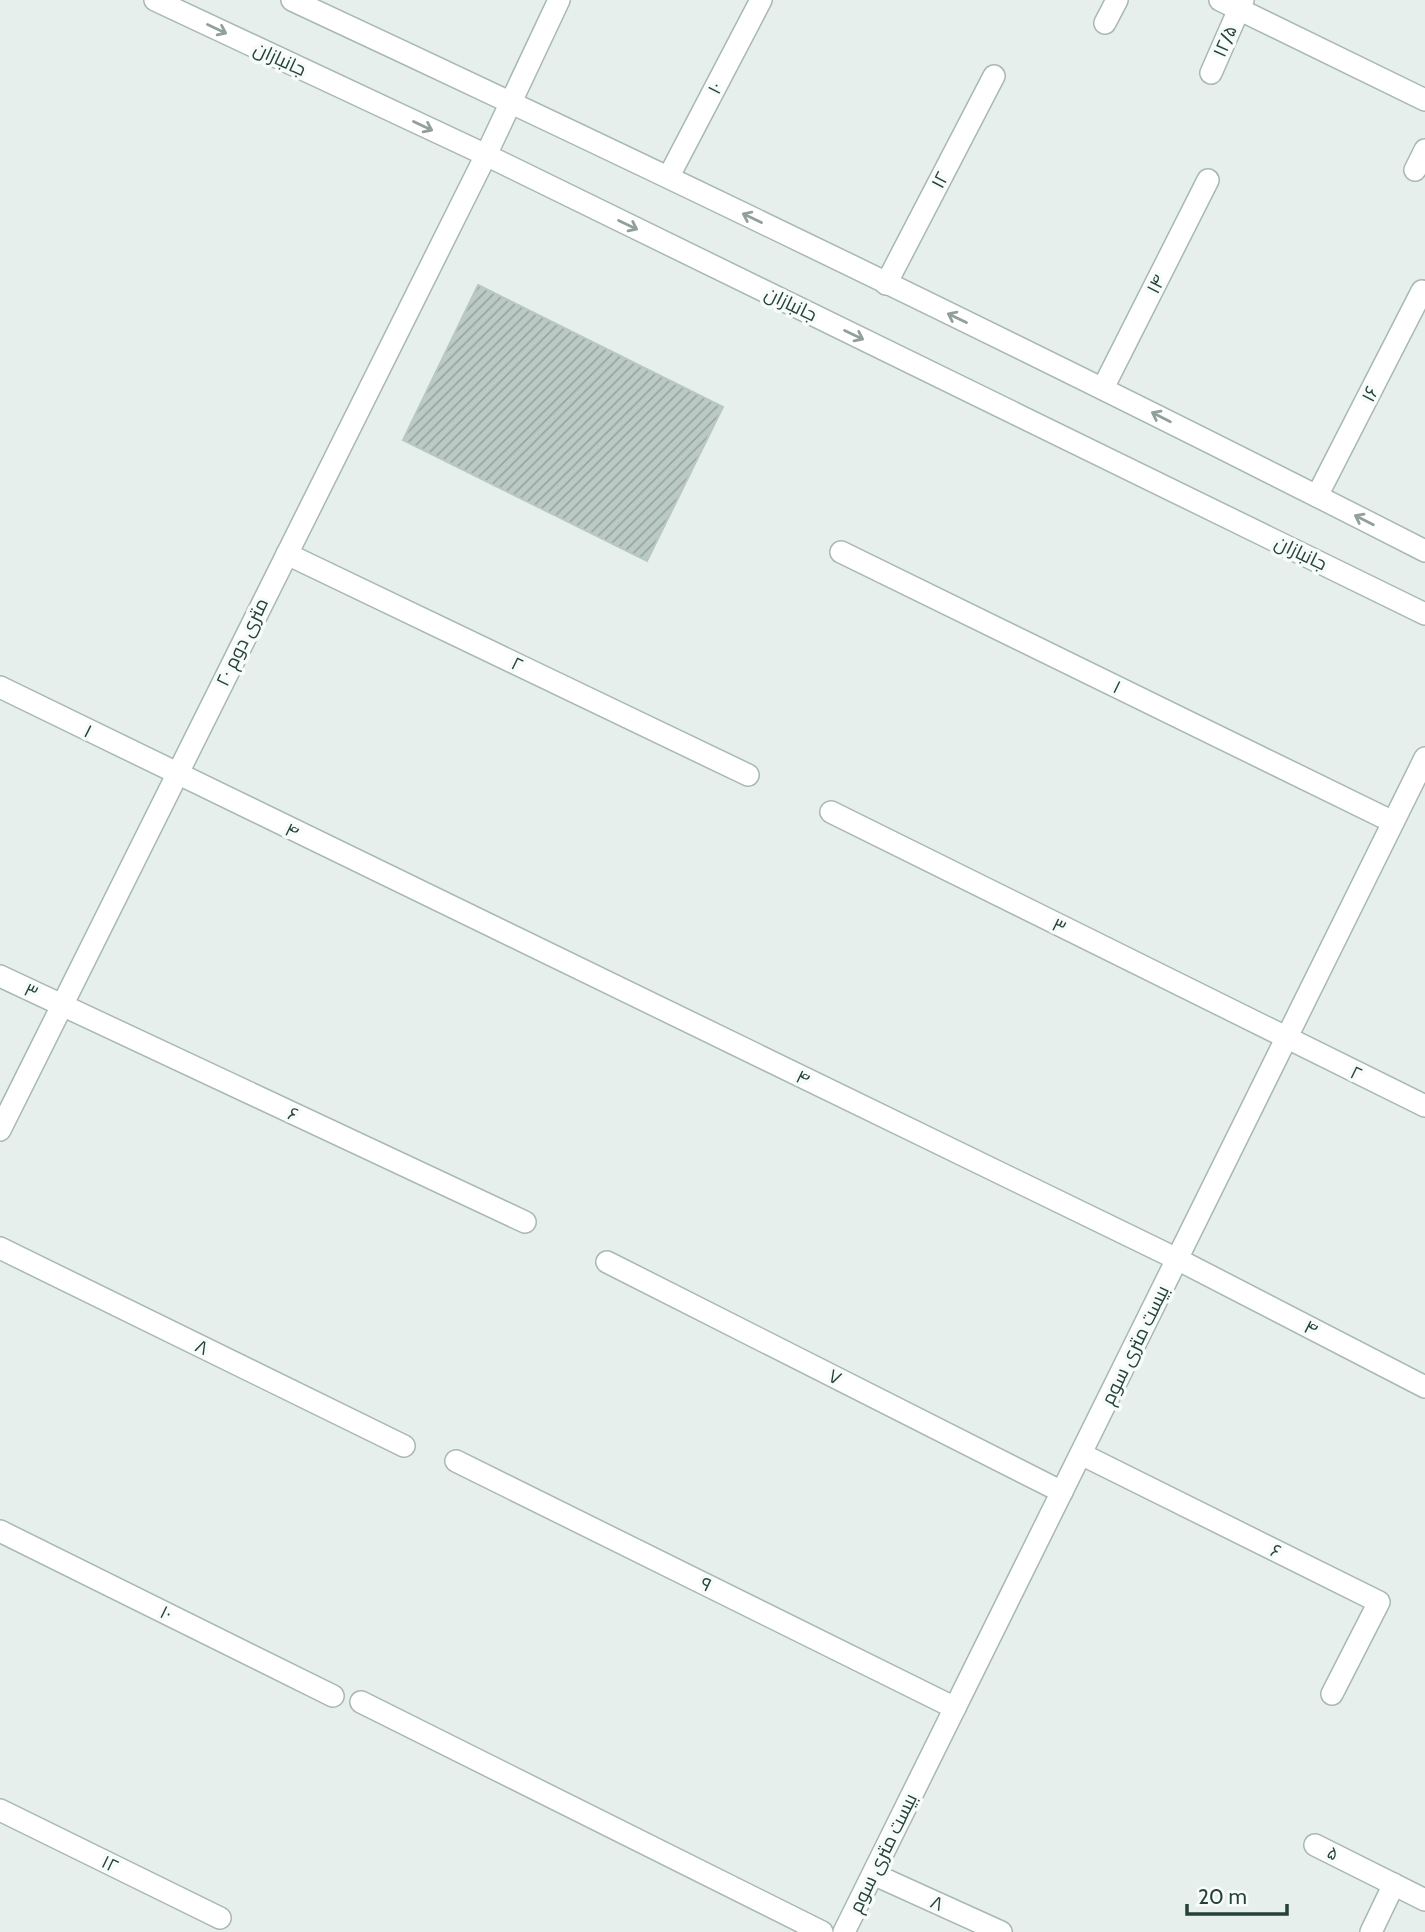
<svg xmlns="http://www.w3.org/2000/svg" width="1425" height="1932" viewBox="0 0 1425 1932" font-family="Cabin,Cairo,sans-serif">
<defs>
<pattern id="building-hatch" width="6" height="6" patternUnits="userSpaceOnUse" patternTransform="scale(1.75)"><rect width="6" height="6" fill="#bbcac4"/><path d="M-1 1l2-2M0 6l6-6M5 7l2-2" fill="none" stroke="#98a6a0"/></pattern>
</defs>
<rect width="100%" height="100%" fill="#e6efeb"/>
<path fill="url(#building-hatch)" stroke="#b8c9c2" stroke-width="2" d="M478 285 723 407 647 561 403 440Z"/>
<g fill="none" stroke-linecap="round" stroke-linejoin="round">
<defs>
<path id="minor" d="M1220 0 1425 100
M1105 23 1117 0
M1211 73 1243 0
M1415 170 1425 150
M669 176 761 0
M886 284 994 76
M1103 388 1208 180
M1317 496 1422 291
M841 552 1393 822
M287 554 748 775
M0 687 1177 1259 1425 1387
M831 812 1425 1106
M0 976 525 1222
M0 1248 404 1446
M607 1262 1062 1492
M1081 1454 1379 1602 1332 1694
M456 1461 955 1708
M0 1531 333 1696
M361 1702 822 1932
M0 1810 220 1918
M1315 1845 1425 1900
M873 1874 1001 1932
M1371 1932 1394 1884"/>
<path id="tertiary" d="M155 0 486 155 1425 614
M292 0C672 177 1051 360 1425 551
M0 1130 486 155 559 0
M844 1932 1425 758"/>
</defs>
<use href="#minor" stroke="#a8b8b2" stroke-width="24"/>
<use href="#tertiary" stroke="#a8b8b2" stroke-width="24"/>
<use href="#minor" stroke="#fff" stroke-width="21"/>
<use href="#tertiary" stroke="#fff" stroke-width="21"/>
</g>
<defs><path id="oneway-shaft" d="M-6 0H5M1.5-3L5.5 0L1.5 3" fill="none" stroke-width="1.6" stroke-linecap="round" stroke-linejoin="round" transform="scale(1.75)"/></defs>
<g stroke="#92a09c">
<use href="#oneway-shaft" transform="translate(217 29) rotate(25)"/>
<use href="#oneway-shaft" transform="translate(423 126) rotate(25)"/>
<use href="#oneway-shaft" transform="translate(752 218) rotate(-154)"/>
<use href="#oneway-shaft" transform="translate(628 225) rotate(26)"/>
<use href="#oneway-shaft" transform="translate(957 318) rotate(-154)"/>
<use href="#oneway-shaft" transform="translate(854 335) rotate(26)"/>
<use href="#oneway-shaft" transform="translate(1161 417) rotate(-153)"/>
<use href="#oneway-shaft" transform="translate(1364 520) rotate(-153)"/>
</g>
<g text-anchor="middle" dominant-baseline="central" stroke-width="7" stroke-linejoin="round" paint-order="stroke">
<g font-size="19" fill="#24423a" stroke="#f7fbf9">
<text transform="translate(1225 41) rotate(-66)">۱۲/۵</text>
<text transform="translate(280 59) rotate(25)">جانبازان</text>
<text transform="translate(715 88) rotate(-63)">۱۰</text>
<text transform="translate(940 180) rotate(-62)">۱۲</text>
<text transform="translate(1156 284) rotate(-63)">۱۴</text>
<text transform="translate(791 304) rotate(26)">جانبازان</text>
<text transform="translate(1370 394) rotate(-63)">۱۶</text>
<text transform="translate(1301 553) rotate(26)">جانبازان</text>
<text transform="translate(242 642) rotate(-64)">۲۰ متری دوم</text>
<text transform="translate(517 664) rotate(26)">۲</text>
<text transform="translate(1117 687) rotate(26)">۱</text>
<text transform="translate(88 731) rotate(27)">۱</text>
<text transform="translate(292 831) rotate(26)">۴</text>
<text transform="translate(1059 926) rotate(26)">۳</text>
<text transform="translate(31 991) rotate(26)">۳</text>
<text transform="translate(1356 1073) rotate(26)">۲</text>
<text transform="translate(803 1078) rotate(26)">۴</text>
<text transform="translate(293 1114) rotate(25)">۶</text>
<text transform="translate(1311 1328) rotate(27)">۴</text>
<text transform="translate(1135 1345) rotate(-64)">بیست متری سوم</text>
<text transform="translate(202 1347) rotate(26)">۸</text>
<text transform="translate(835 1377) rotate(27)">۷</text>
<text transform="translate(1276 1551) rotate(26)">۶</text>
<text transform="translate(706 1584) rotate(26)">۹</text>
<text transform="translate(166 1613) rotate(26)">۱۰</text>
<text transform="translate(883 1853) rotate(-64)">بیست متری سوم</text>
<text transform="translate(1333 1853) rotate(27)">۵</text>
<text transform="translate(110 1864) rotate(26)">۱۲</text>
<text transform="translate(937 1903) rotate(24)">۸</text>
</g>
</g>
<path d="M1187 1904v10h100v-10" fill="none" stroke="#24423a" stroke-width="3.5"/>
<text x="1198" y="1904" font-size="21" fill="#24423a" stroke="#f7fbf9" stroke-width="5" paint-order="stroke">20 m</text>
</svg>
